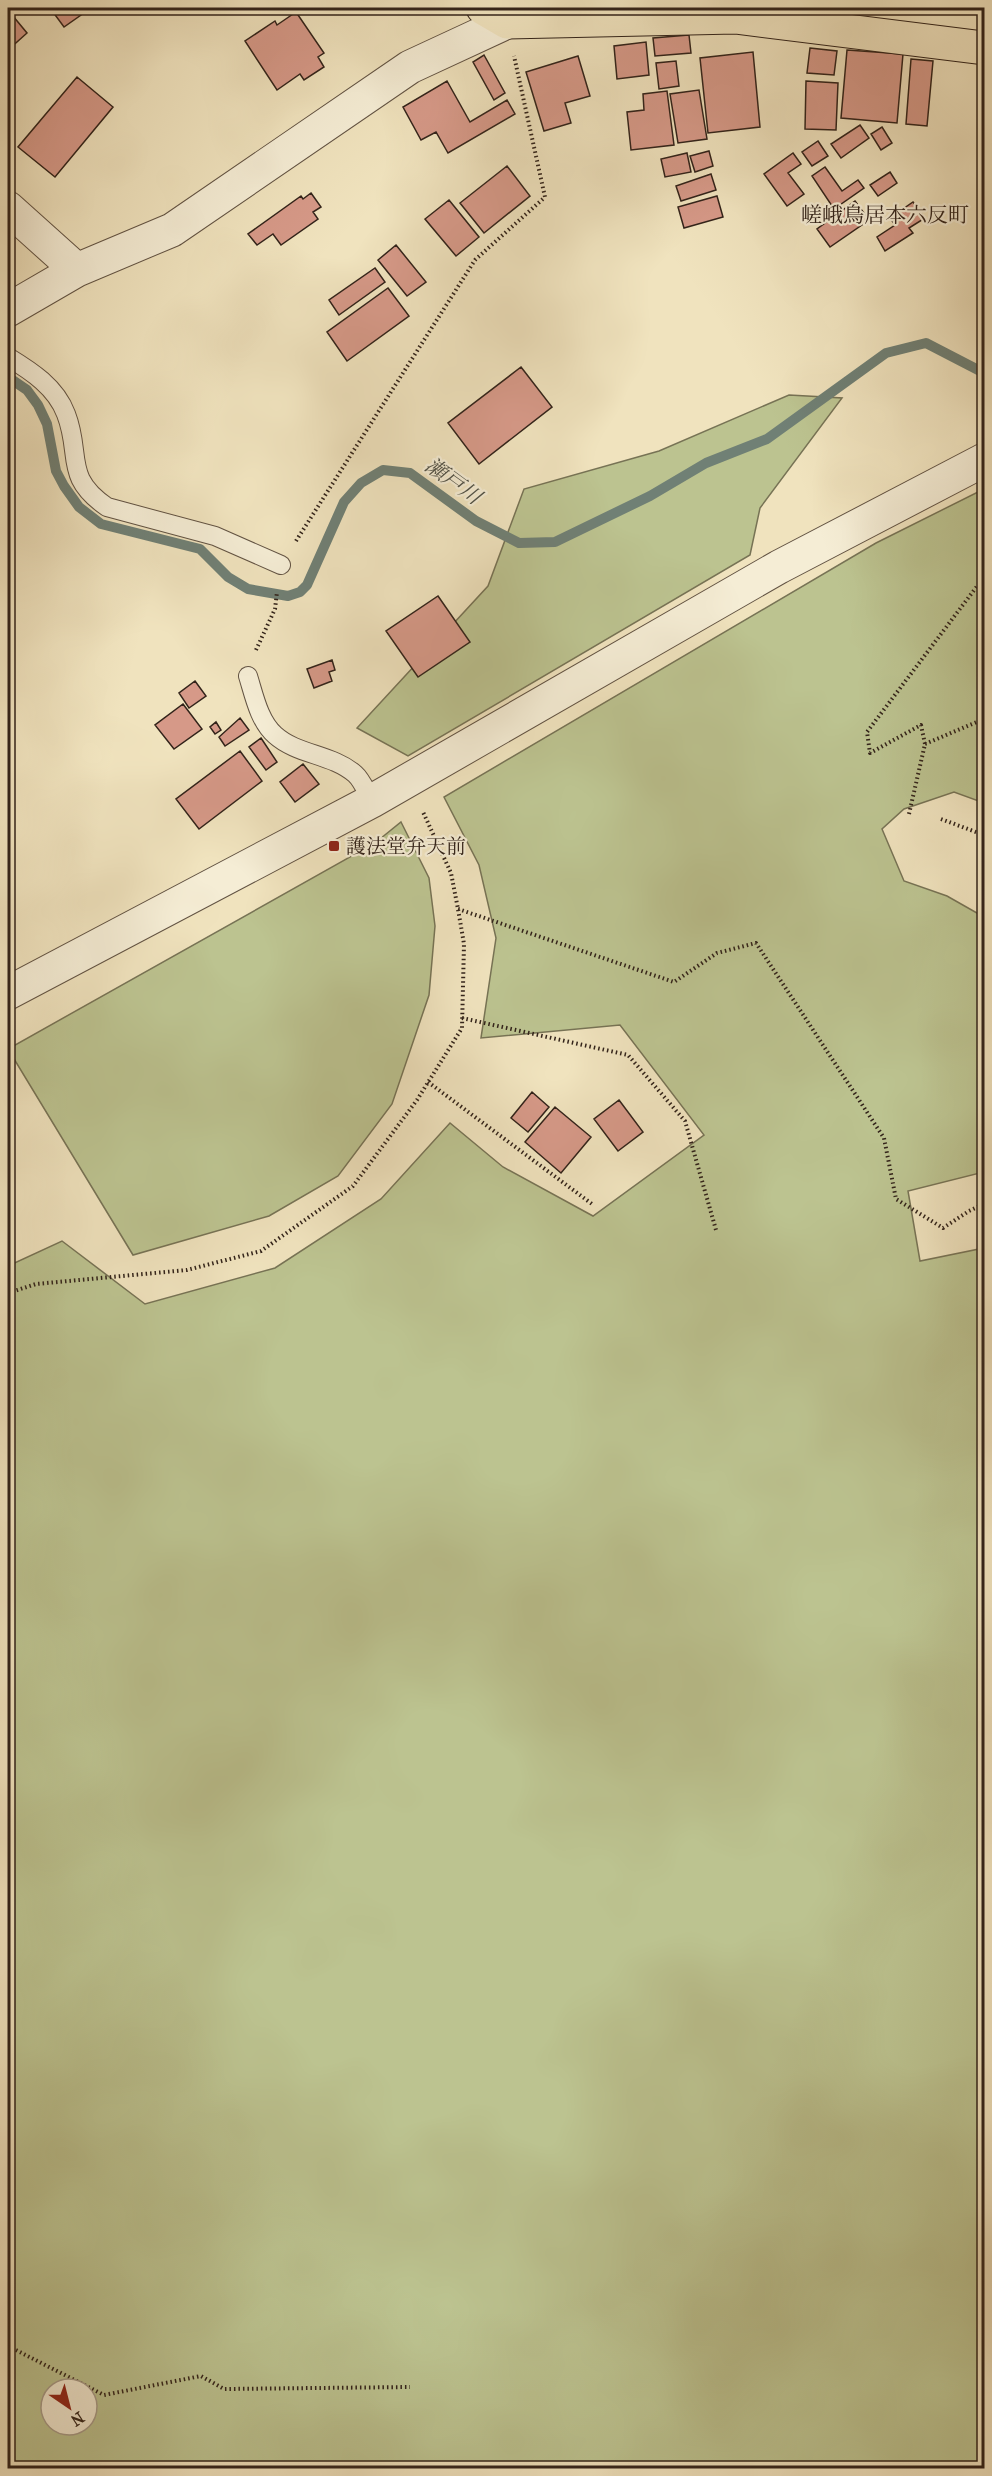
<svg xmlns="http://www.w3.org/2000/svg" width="992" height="2476" viewBox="0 0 992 2476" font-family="'IM FELL French Canon','Noto Serif JP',serif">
<rect width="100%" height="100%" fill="#f0e3be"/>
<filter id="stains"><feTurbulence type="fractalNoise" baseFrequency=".00333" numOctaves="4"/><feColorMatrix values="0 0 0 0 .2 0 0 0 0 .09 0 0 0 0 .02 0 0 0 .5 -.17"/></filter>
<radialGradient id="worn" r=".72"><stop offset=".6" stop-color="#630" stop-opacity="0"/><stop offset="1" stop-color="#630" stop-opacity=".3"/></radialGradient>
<path fill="#bcc390" stroke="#777355" stroke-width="1.5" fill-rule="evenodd" d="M789 395 842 398 760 508 750 555 408 756 357 728 488 586 524 489 659 451Z
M984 489V803L954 792 904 809 882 829 904 881 947 896 984 917V1172L908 1191 920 1261 984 1248V2468H8V1266L62 1241 145 1304 275 1268 381 1199 450 1123 503 1167 593 1216 704 1135 620 1025 481 1038 496 938 479 865 444 797 876 543ZM51 2389H87V2425H51Z
M401 822 429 878 435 926 429 995 392 1104 338 1176 269 1216 133 1255 8 1049 375 843Z"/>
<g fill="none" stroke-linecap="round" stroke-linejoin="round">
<path stroke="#708075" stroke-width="10" d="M8 377 27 390 38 405 47 424 56 471 64 486 79 507 101 524 200 549 228 577 248 589 288 596 300 592 307 585 344 502 361 483 383 470 410 473 476 521 519 543 555 542 650 496 706 463 767 439 886 353 926 343 984 373"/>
</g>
<path fill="#d69988" stroke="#32231a" stroke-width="1.5" d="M50 8H91L64 27Z
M8 10 27 33 8 50Z
M296 12 324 53 318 57 324 67 304 80 300 74 277 90 245 41 275 21 277 25Z
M689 35 691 53 655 56 653 38Z
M646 42 649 75 617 79 614 46Z
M810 48 837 51 834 75 807 73Z
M847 50 903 54 897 123 841 118Z
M753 52 760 127 708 133 700 58Z
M484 55 505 93 494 100 473 62Z
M578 56 590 96 565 103 571 123 544 131 526 72Z
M911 59 933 61 927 126 906 124Z
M676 61 679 86 659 89 656 63Z
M984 72V121L980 73Z
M77 77 113 107 55 177 18 147Z
M447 81 470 122 507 100 515 114 448 153 436 132 421 140 403 107Z
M806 81 838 83 836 130 805 129Z
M699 90 707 139 678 143 670 94Z
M667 91 674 145 631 150 627 112 644 110 643 94Z
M860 125 869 138 841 158 831 144Z
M882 127 892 143 881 150 871 134Z
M818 141 828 156 812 166 802 152Z
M709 151 713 166 695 172 690 156Z
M687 153 691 172 665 177 661 159Z
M793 153 801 164 788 173 804 194 787 206 764 174Z
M507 166 530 196 484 233 460 203Z
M825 167 842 191 858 180 864 188 834 209 812 176Z
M890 172 897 183 878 196 870 185Z
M711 174 716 190 681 201 676 186Z
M311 193 321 207 313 212 318 219 281 245 273 234 257 245 248 234 301 196 303 199Z
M717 196 723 217 684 228 678 207Z
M449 200 479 237 456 256 425 219Z
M855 201 869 220 830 247 817 229Z
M913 202 925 218 909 228 913 233 885 251 877 237 895 225 890 218Z
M396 245 426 282 407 296 378 260Z
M375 268 385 282 339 315 329 300Z
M388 288 409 316 347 361 327 332Z
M521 367 552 407 479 464 448 423Z
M438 596 470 642 418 677 386 631Z
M332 660 335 670 329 672 332 681 314 688 307 669Z
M195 681 206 696 189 708 179 693Z
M183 704 202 729 174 749 155 725Z
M240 718 249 730 225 746 219 737Z
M216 722 221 730 215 734 210 727Z
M261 738 277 762 266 770 249 747Z
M240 751 262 781 199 829 176 799Z
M303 764 319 784 295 802 280 782Z
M532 1092 549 1107 528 1132 511 1118Z
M619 1100 643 1132 618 1151 594 1119Z
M555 1107 591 1137 561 1173 525 1142Z"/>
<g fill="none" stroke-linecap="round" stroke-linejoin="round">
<defs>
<path id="service" d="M8 357C31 371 56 387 66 414 82 455 63 477 107 507L215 536 281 565
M248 676C254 695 259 721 275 735 297 755 332 754 355 774 362 780 367 793 372 801"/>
<path id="minor" d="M8 208 77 270
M8 310 77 270 172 230 410 67 507 22"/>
<path id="tertiary" d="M8 993 372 801 779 567 984 460"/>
<path id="primary" d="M483 8 507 22 735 17 984 48"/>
</defs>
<use href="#service" stroke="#625343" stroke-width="20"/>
<use href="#minor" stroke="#625343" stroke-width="35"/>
<use href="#tertiary" stroke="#625343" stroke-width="35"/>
<use href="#primary" stroke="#32231a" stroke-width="35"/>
<path stroke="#32231a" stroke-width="4" stroke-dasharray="1.5 3" stroke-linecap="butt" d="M296 541 475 260 545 197 514 56
M256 650 275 609 277 592
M925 744 984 719
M909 814 925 744 921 725 870 753 867 732 984 577
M941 819 984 835
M458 909 674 982 717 953 756 943 884 1138 896 1199 943 1228 969 1211 984 1204
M462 1018 628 1055 685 1121 716 1230
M428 1082 592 1204
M8 1293 36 1284 187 1270 261 1251 353 1186 417 1100 462 1028 464 944 458 909 451 873 423 812
M8 2346 104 2395 201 2376 224 2389 410 2387"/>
<use href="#service" stroke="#f5edd5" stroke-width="18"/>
<use href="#minor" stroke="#f5edd5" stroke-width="33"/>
<use href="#tertiary" stroke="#f5edd5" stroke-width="33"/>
<use href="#primary" stroke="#f0e3be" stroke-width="33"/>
</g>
<rect fill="#8f2418" stroke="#f5edd5" stroke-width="2" x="328" y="840" width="12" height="12" rx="3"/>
<g text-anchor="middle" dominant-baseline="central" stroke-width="4.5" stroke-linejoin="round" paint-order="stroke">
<g font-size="20" fill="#32231a" stroke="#f5edd5" text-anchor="start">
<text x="346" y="846">護法堂弁天前</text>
</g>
<g font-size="21" fill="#32231a" stroke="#f5edd5">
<text x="885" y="215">嵯峨鳥居本六反町</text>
</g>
<g font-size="21" font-style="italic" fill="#515247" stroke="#f5edd5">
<text transform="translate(453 481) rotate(36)">瀬戸川</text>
</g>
</g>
<rect width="992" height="2476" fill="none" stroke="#f0e3be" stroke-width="30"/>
<rect x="9" y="9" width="974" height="2458" fill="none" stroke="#32231a" stroke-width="3"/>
<rect x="15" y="15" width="962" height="2446" fill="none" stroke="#32231a" stroke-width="1.5"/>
<g transform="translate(69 2407) rotate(145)"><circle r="28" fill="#f5edd5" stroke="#a79c8a" stroke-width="1.5"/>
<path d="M0-4.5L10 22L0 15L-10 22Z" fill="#8f2418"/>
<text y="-9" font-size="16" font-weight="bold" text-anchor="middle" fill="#32231a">N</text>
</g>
<rect width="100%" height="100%" filter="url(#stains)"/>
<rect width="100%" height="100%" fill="url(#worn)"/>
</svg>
